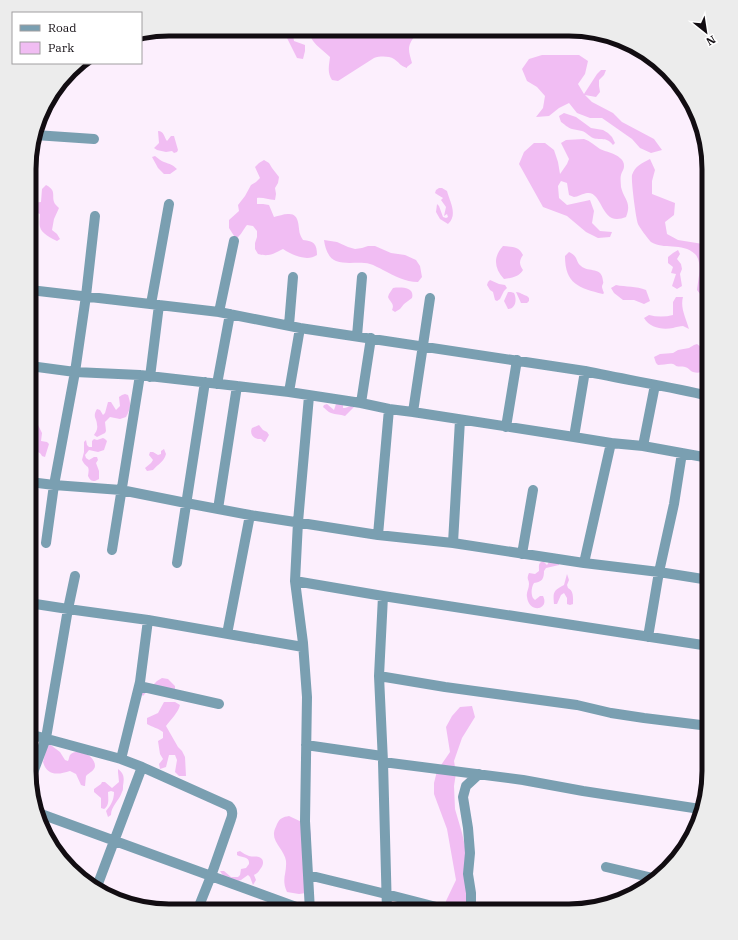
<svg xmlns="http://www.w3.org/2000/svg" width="738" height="940" viewBox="0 0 738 940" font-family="'IBM Plex Serif',serif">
<rect width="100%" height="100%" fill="#fceffd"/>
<path fill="#f1bdf3" d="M278 29H295L293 35 294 41 305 45V51L303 59 297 58 286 36 281 33Z
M309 29 375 30C378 35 382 36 388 36L393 30H412L415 36C406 47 409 51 412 63L407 67V68C399 65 400 63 394 59 389 56 380 56 374 58L338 81 332 80C327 72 329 66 330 57 322 49 309 42 309 29Z
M542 55H579L588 61 585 74 578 84 584 94 597 74 601 70H606L604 75 599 80V86L600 92 596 97 585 95 592 102 613 113 622 122 654 139 662 150 651 153 640 148 632 139 602 118H590L577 113 569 103 559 108 549 116 536 117 543 108 545 96 537 87 527 81 522 69 529 59Z
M564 113 576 117 591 128 603 130 608 133 612 137 615 143 613 145C606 136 601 141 593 138 589 136 586 132 582 131 579 130 575 130 572 129 568 128 564 124 561 122L559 116Z
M158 131C164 131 164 137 167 141L171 136H174L178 150 177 152 174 153 172 151 166 152 157 150 154 148 159 143Z
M584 139C590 141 594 145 600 149 606 152 615 153 620 158 623 160 624 163 624 166 624 170 622 171 621 175 620 178 621 184 621 187 624 200 632 202 626 217 623 218 620 219 617 219 601 219 601 191 587 193 584 193 577 197 574 197L569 195 567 183 561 181 558 186 559 198 567 205 590 200 594 211 592 223 600 231 612 232 610 237 598 238 586 232 567 216 543 207 519 164 524 152 534 143H545L554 150 558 162 560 174 567 164 569 159 561 143 566 140Z
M155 156C158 158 161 161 164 162 170 164 173 165 177 169L170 174H164L158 168 152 157Z
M650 159 655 170 652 181V194L675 203 674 215 665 222 667 234 678 240 709 245V263L706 265C709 279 712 286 704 299L697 290C698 280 703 262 695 254 682 242 663 250 651 242 649 240 639 227 638 224 636 219 631 181 632 175 635 166 642 163 650 159Z
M264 160 269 163 272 168 279 177 278 183 275 188 276 194 275 200C268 200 263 197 257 198V204H263L269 205 274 217C279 216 283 214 288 214 300 213 298 227 300 234 301 237 302 238 303 240 314 241 317 244 317 255 307 262 292 255 283 249 273 254 269 257 258 254L255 249V243L257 237V231L253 226 247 225C243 230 241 235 236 239L229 228V220L239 211 238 205 245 196 251 185 256 182 260 178 255 167 259 163Z
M46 185C60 192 47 199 59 208L54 219 52 230 57 234 60 239 57 241C52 239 41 233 40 227 39 224 40 218 40 214L30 210V203L41 202 42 189Z
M439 188H442L447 191C450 202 458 215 448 224L440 219 436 212 437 204 439 206 443 217 446 218 448 217 447 214 444 216 446 207 441 200 443 198 438 195 435 193 436 190Z
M324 240 337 242 348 247 355 249 362 248 368 246H375L391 253 405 255 416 260 420 266 422 277 418 282C405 282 395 276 383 270 379 268 374 265 370 264 359 261 347 265 336 261 328 258 325 248 324 240Z
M503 246C512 247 519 246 523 255 519 261 519 264 523 270 519 277 511 278 504 279 494 268 493 257 503 246Z
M678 250 680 254 677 259 681 264 682 269 680 274 682 286 677 289 672 286 676 274 671 273 673 267 668 263V257L673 253Z
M569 252C579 257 575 261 581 266 589 273 602 266 603 281 604 284 602 284 602 287 602 288 604 293 604 293L603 294C579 288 565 284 565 256Z
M490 280 499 284 505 285 507 288 504 291 500 299 497 301 495 300 493 292 490 290 487 285 488 282Z
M616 285C626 287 636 286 646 290L650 301 644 304 634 300H623L614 293 611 288Z
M393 288C401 287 415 287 412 298L404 304 400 309 395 312 392 310C395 304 390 302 388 297L389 294Z
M508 292H511L514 293C517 299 516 309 508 309L504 301Z
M516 292C520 292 523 295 527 296L529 298V301L527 303H521Z
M676 297H683C680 308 686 318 689 329 687 328 685 327 683 326 680 326 676 327 673 328 662 330 650 328 644 318L649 315C657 317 665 317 673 315V302Z
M697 344C705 350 704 352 705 360 706 369 702 375 693 372 690 371 689 368 685 367 682 366 679 367 676 366 675 365 674 364 673 364 669 363 663 365 658 365L656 363 654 357 660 354 673 353 678 350 689 348 694 345Z
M125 394 128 395C131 404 131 408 126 417L120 419 110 417 105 422 106 431 105 433 97 437 94 435C96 432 98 429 97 425 97 418 92 417 97 409L100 410 103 415 105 413 108 402H111L116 410 120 406 119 397 122 395Z
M339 403 343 405V408H345L351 406 354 407 345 416C340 414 336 415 331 413 328 412 326 409 323 407L324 405 327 404 334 410 336 404Z
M35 424 38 425 42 433 41 441 47 442 49 444 45 457 42 456C40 451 36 452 31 450 28 446 31 443 31 438L30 435V427Z
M259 425 263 430 267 432 269 435 265 442H264L261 439C254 440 249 434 252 428Z
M103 438 105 439 107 441 104 450 98 452 89 450 85 455 86 458 89 460 94 457H97L98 460 96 463 99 471V479L95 481C91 481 90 480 88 476 90 463 87 470 82 460L84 452V442L86 440 87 445 89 447H92V441L94 439 97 440Z
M164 449 166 454C164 462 158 464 153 470L147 471 145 468 151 463 153 460 149 455 150 452H153L158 455 161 454V451Z
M550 560 559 562V565L546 568 544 571C544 579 542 582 534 583 531 588 531 594 533 598L535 600 540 596H543C550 610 529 614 527 597 526 592 529 589 529 584 529 579 526 580 529 573L535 574 539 571C539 566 538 563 543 561L547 565Z
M567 574 569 580 567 585 568 588C574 591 573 598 573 604L570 605 567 604V598L564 593 561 595 557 604H554C553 592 553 591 564 585Z
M162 678 168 679 175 686V689L173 691H147L143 696 141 694V687L152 686 157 681Z
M164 702H175L180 705C178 713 171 719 166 726L178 747 182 751 185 757 186 776H179L175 772 177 760 175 755H169L166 767 160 769 159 764 163 759 160 754 158 741 163 738V732C158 728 152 727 147 724V718L158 713Z
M472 706 475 717 462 738 454 761 456 773 454 786 455 809 462 833 470 868 469 904 476 911H445L446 901 456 880 447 829 434 794V783L437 771 450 752 446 727 452 716 460 707Z
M48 743 60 752 65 760 68 761C69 759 69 757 70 755 77 747 95 755 95 766 95 770 89 773 86 776L85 786H84L81 785 76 774 70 771C58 775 47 776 43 762Z
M118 769C125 774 124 779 123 786 123 789 123 790 122 792 119 801 111 806 111 815L108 817 106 811C111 805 114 800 114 792L111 791 108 792C108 798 110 805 104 809L101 808V798L94 792V789L101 784 102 782H105L112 788 119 782 118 772Z
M289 816 306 824 310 829 311 835 306 893 299 894 287 892C281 879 287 874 286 861 285 851 273 843 274 833 274 830 276 827 277 824 280 818 283 817 289 816Z
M240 851C243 853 246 855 249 856 252 857 256 856 259 857 264 859 264 864 261 868 259 871 258 873 254 875L256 880 253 885 250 877 248 875 241 880 238 881 224 877 220 871H224L231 877H238L240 875 241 869 246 868 249 864C250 856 242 858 237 855V852Z"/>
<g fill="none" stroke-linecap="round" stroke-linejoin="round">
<path stroke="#7a9fb1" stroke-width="10" d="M35 135 94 139
M30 290 219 312 300 328 585 371C626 380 668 386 709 396
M151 304 169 204
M219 312 234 241
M289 325 293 277
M357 336 362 277
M30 366 75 372 140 375 237 386 289 392 361 403 389 409 413 412 574 437 611 443 643 446 709 458
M150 377 159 305
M217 384 230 314
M289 392 300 328
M309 396 298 522 295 581 303 643 307 697 305 821 310 911
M361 403 371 338
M413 412 430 298
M506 427 517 360
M574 437 585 371
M643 446 655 385
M30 482 54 485 121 490 186 503 250 515 378 535 453 543 584 563 659 572 709 580
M218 509 237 386
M378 535 389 409
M46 543 54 485 75 372 86 296 95 216
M453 543 460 420
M112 550 140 375
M522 554 533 490
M177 563 205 382
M584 563 611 443
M295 581 383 596 709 646
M383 596 379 676 383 762 387 911
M29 603 68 609 148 620 303 647
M227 634 250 515
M648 637 659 572 674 504 682 453
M379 676 445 687 577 705 611 713 644 718 709 726
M139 686 219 704
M29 734 121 759 142 767 229 806C233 810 233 814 231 819L211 876 197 911
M306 745 382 756
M121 759 140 682 148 620
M383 762 523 780 583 791 700 809
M31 778 46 738 68 609 75 576
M41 814 307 911
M606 867 653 878
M308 875 386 894 452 911
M96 889 142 767
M471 911V893L468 874 470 853 468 828 463 797 466 786 479 774"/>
</g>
<path d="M0 0H738V940H0ZM169 36H569A133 133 0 0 1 702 169V771A133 133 0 0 1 569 904H169A133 133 0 0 1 36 771V169A133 133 0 0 1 169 36Z" fill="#ececec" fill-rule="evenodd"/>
<path fill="none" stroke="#120d12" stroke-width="5" d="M169 36H569A133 133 0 0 1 702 169V771A133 133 0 0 1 569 904H169A133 133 0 0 1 36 771V169A133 133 0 0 1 169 36Z"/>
<rect x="12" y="12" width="130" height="52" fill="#ffffff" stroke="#a09ea0"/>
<rect x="20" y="25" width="20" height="6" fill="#7a9fb1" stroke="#a09ea0"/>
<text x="48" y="32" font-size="12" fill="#120d12">Road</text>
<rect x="20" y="42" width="20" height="12" fill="#f1bdf3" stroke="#a09ea0"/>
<text x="48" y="52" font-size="12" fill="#120d12">Park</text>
<g transform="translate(706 32) rotate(150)" stroke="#ffffff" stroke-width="3" paint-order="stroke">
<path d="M0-3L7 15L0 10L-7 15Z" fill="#120d12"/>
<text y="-6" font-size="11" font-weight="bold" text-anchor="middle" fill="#120d12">N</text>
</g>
</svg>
